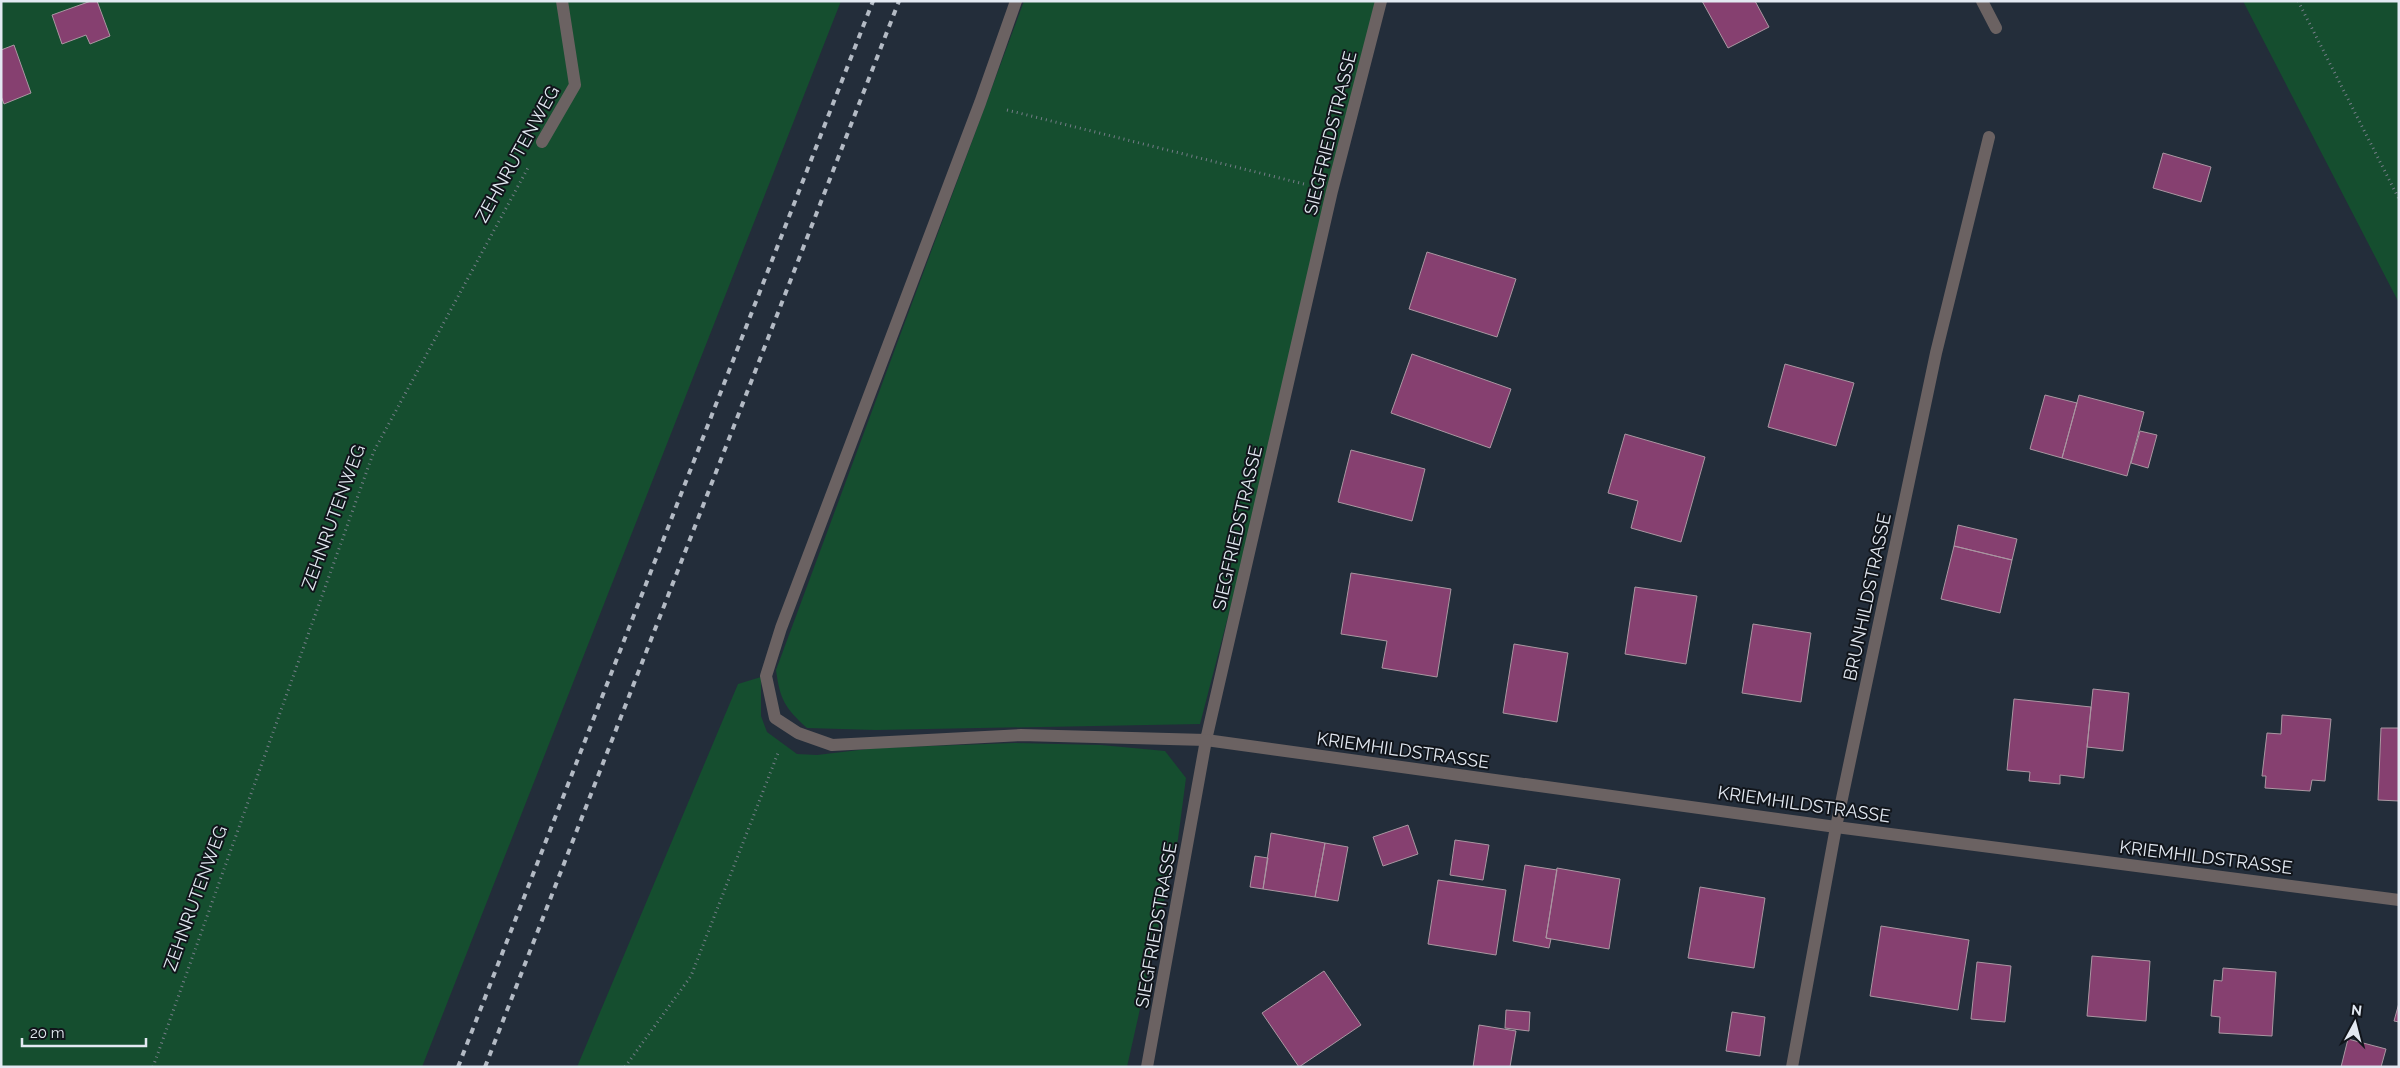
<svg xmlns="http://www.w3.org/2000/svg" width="2400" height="1068" viewBox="0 0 2400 1068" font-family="Raleway,sans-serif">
<rect width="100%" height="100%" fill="#232d3a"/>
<path fill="#154e2f" d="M1 1H841L422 1067H1Z
M1024 1H1381L1275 436 1200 724 876 730 807 728C785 708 780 700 776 670Z
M2243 1H2399V303Z
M761 677V716L767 732 797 754 817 755 876 748 1014 743 1101 745 1165 751 1186 778 1178 839 1127 1067H577L738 684Z"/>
<path fill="#864070" stroke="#aa97a2" d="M91 1H97L110 36 90 44 86 35 62 44 52 15Z
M1702 1H1755L1769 27 1728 48Z
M14 45 31 93 4 104 1 96V50Z
M2163 153 2211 167 2201 202 2153 188Z
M1427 252 1516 279 1497 337 1409 309Z
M1412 354 1511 389 1490 448 1391 413Z
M1785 364 1854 383 1836 446 1768 427Z
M2045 395 2077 403 2062 458 2030 449Z
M2079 395 2144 412 2127 476 2062 458Z
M2140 431 2157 435 2148 468 2131 463Z
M1625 434 1705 457 1681 542 1631 528 1638 501 1608 493Z
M1351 450 1425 469 1412 521 1338 502Z
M1958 525 2017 539 2012 560 1954 546Z
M1954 546 2012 560 2000 613 1941 599Z
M1351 573 1451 589 1437 677 1382 668 1387 641 1341 634Z
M1635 587 1697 596 1686 664 1625 654Z
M1753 624 1811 633 1801 702 1742 693Z
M1514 644 1568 653 1557 722 1503 713Z
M2093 689 2129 693 2123 751 2087 747Z
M2014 699 2091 707 2084 778 2060 775V784L2029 781 2030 772 2007 770Z
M2282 715 2331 719 2325 781 2312 780 2310 791 2265 788 2266 776H2262L2267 733 2281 734Z
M2381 728H2399V801L2378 800Z
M1408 825 1418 854 1383 866 1373 837Z
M1271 833 1325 843 1315 897 1263 889Z
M1455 840 1489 845 1483 880 1450 875Z
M1325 843 1348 847 1338 901 1315 897Z
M1255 856 1268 858 1263 889 1250 887Z
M1525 865 1557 870 1546 938 1551 939 1549 948 1513 941Z
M1557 868 1620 879 1609 949 1546 938Z
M1438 880 1506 890 1496 955 1428 944Z
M1700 887 1765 898 1754 968 1688 958Z
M1881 926 1969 940 1958 1010 1870 996Z
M2092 956 2150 961 2146 1021 2087 1016Z
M1977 962 2011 966 2005 1022 1971 1019Z
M2223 968 2276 972 2272 1036 2219 1033 2220 1017 2211 1016 2214 980 2222 981Z
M1324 971 1361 1025 1299 1067 1262 1013Z
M2399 1003V1022L2394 1021Z
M1506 1010 1530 1012 1529 1031 1505 1028Z
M1732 1012 1765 1017 1760 1056 1726 1051Z
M1479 1025 1516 1031 1510 1067H1473Z
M2348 1039 2386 1049 2381 1067H2341Z"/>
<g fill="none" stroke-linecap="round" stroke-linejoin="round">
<path stroke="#757d88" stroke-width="3" stroke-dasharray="1 4" stroke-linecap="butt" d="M2298 1 2399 199
M1007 110 1304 184
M153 1067 374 451 529 166
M625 1067 691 976 778 753"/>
<path stroke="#6b6262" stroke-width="12" d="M1016 1 980 103 781 628 766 676 775 718 798 733 832 745 1021 735 1206 740 1836 827
M1982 1 1996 28
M542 142 575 85 562 1
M1206 740 1332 191 1381 1"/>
<path stroke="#6b6262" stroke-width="12" d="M1836 827 2399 900
M1147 1067 1206 740
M1792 1067 1836 827 1936 353 1989 137"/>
<path stroke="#b3bac4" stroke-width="4" stroke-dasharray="6 6" stroke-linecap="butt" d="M458 1067 873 1
M485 1067 899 1"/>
</g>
<g text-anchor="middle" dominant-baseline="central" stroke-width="4" stroke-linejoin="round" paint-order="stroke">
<g font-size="18" fill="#e3e9f2" stroke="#11151b">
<text transform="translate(1330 133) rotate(-76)">SIEGFRIEDSTRASSE</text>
<text transform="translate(517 154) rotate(-61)">ZEHNRUTENWEG</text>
<text transform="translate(333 517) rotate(-70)">ZEHNRUTENWEG</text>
<text transform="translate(1237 528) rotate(-77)">SIEGFRIEDSTRASSE</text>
<text transform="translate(1867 597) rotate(-78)">BRUNHILDSTRASSE</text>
<text transform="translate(1403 750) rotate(8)">KRIEMHILDSTRASSE</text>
<text transform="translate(1804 804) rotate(8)">KRIEMHILDSTRASSE</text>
<text transform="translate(2206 857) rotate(7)">KRIEMHILDSTRASSE</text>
<text transform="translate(195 898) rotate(-70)">ZEHNRUTENWEG</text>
<text transform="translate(1156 925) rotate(-80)">SIEGFRIEDSTRASSE</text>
</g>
</g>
<rect width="2400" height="1068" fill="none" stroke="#e3e9f2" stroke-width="5"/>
<g transform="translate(2355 1023) rotate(7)" stroke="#11151b" stroke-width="4" paint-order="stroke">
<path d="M0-4L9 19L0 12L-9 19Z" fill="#e3e9f2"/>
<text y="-8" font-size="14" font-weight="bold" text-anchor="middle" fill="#e3e9f2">N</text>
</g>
<path d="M22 1038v8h124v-8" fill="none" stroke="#e3e9f2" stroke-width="2.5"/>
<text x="30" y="1038" font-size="15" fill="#e3e9f2" stroke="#11151b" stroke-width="4" paint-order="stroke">20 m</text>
</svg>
